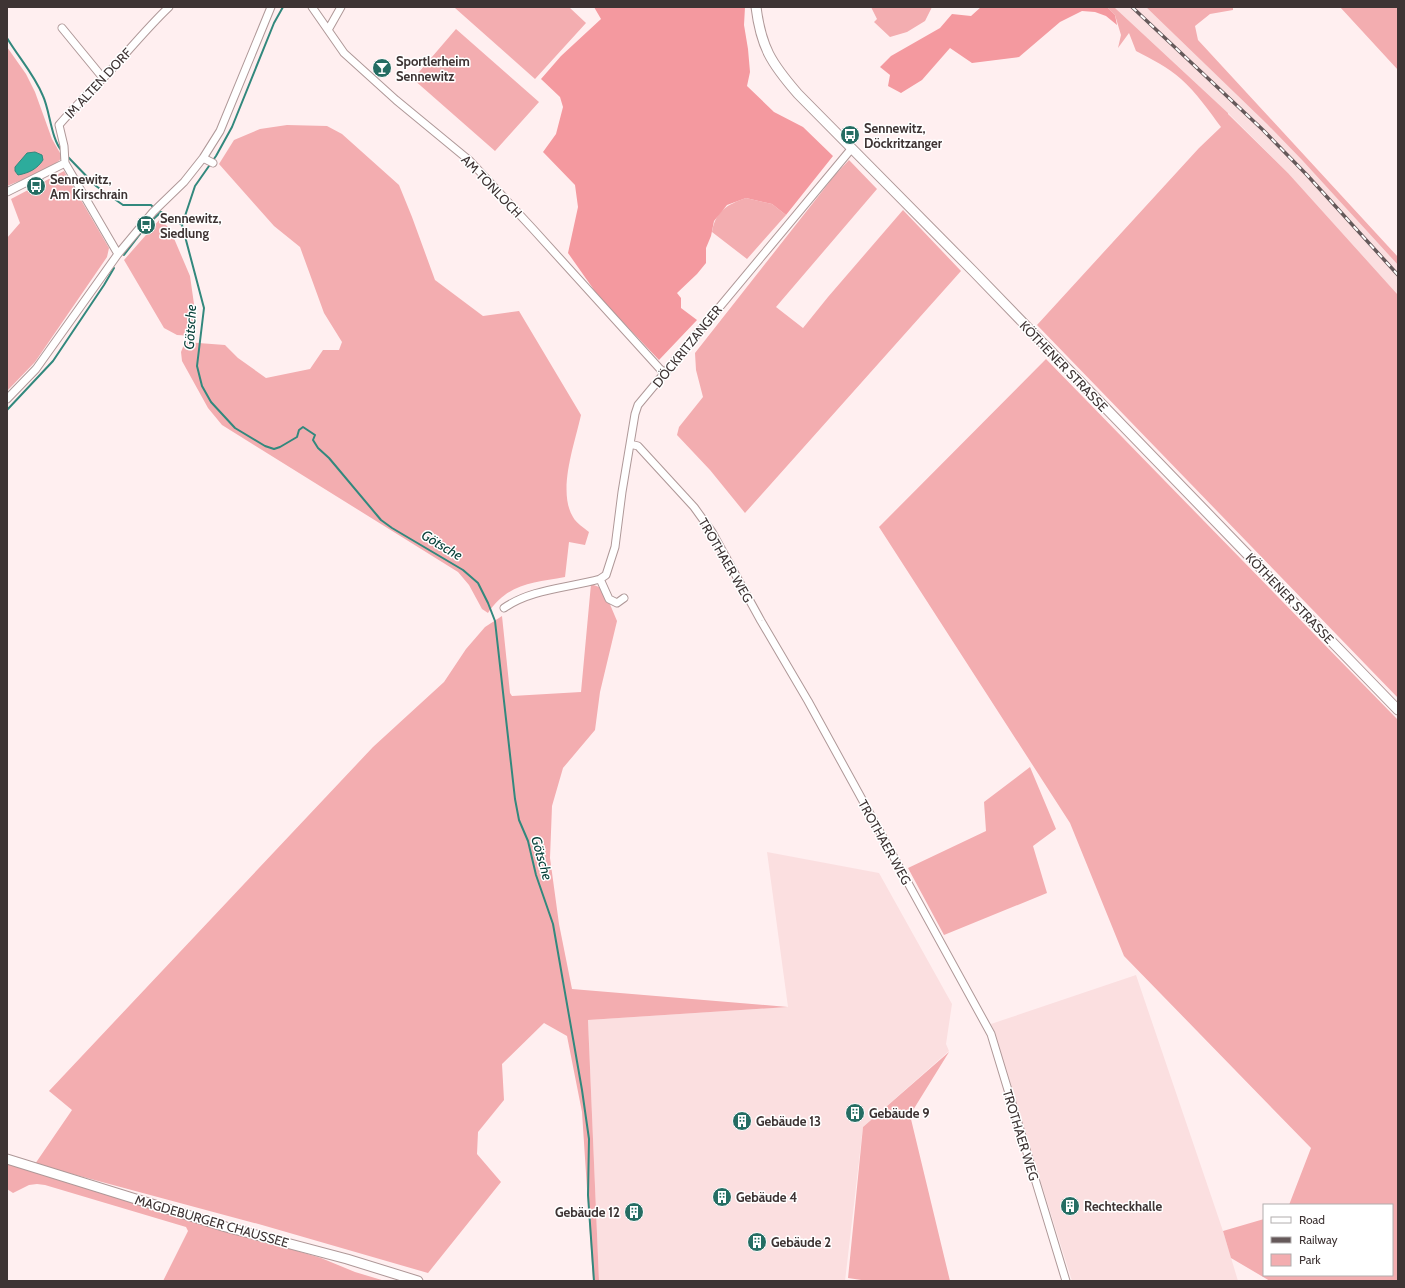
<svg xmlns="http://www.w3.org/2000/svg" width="1405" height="1288" viewBox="0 0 1405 1288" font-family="Cabin,sans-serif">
<rect width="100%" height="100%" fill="#ffeff0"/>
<path fill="#fbdfe0" d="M1114 7H1146L1267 124 1302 160 1398 265V295L1288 173 1228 113Z
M767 852 879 873 952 1004 946 1044 949 1051 863 1127 845 1281H599L588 1020 788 1007Z
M1136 975 1223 1231 1238 1281H1072L991 1024Z"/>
<path fill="#f3adb0" d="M456 7H569L586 23 535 79 455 8Z
M871 7H932L925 21 907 32 890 37 874 22 877 19Z
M1107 7H1114L1228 113V114L1288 173 1398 295V698L1037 325 1199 148 1221 127C1209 111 1196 92 1181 79 1168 67 1151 59 1136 51L1129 33 1118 48 1121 35 1115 15Z
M1146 7H1233V10L1210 14 1195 26 1198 40 1398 257V265L1302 160 1267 124Z
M1340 7H1398V70Z
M456 29 539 102 495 151 413 79Z
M7 47 26 74 35 92 52 139 60 153 62 158C48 171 24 179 7 186Z
M287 125 327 126 342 134 399 185 412 217 435 280 483 316 519 311 581 415C575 443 557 491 573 517 576 523 584 528 589 532L585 545 569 542 565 577C533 583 508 583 488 613L482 609 469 585 458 572 222 425 208 408 182 361 181 352 185 342 225 345 238 358 266 378 310 369 323 350H339L342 342 324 313 300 247 274 226 219 164 234 140 260 129Z
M849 160 877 189 776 307 803 328 828 297 903 210 961 271 745 513 710 470 677 435 679 427 703 397 696 370 695 353 835 175Z
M64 171 109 248 107 257 35 362 7 391V238L20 223 11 199Z
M746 198 772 204 786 215 747 259 712 232C716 210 727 205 746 198Z
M160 219 170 229 190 276 195 311 192 336 177 335 164 328 124 260Z
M1046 359 1398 720V1281H1270L1231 1258 1223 1231 1264 1219V1275H1392V1205H1289L1311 1148 1124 956 1070 823 879 527Z
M591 584 599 587 609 602 617 621 600 692 595 730 563 768 552 806 550 858 559 924 572 989 788 1007 588 1020 599 1281H593L582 1112 567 1036 544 1023 502 1064 504 1100 478 1132 477 1154 501 1182 428 1273 262 1225 35 1164 72 1110 49 1091 373 747 444 682 466 649 485 627 502 616 510 693 512 696 581 692Z
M1030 767 1056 829 1033 846 1047 893 944 935 908 868 986 831 984 802Z
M949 1052 910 1115 950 1281H868L848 1278 863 1127Z
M7 1164 321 1258 355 1272 385 1281H163L188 1231 186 1227 45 1185 37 1184 29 1185 13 1193 7 1189Z"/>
<path fill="#f4999f" d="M594 7H745L744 25 748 49 750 72 747 86 774 112 803 127 833 156 786 215 772 204 746 198 727 205 714 221 711 236 706 248V263L697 274 677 293 681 298V308L697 320 659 360 599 297 568 253 578 207 575 185 543 152 556 134 563 107 560 97 541 79 561 56 601 19Z
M981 7H1107L1115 15 1117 25 1106 16 1095 12 1082 11 1060 22 1019 57 972 63 950 48 922 80 901 93 888 86 890 75 880 67 891 56 940 28 952 14 971 16Z"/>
<path fill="#2dac9c" stroke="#32887d" d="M35 152 42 155 43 160C37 169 29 173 18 175L15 171V167L27 153Z"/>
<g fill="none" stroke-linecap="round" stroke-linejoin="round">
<path stroke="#32887d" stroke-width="2" d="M7 38C19 58 34 74 43 96 50 111 51 139 62 151
M68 157 96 186 123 205H151L154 208
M158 210 182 225 204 308 197 366 202 386 211 402 235 428 265 446 274 449 280 447 297 437 299 430 303 427 315 435 313 440 318 448 329 458 381 520 392 528 463 570 478 583 488 603 495 621 515 799 519 820 528 841 536 875 553 924 582 1090 589 1139 588 1195 594 1281
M182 225 195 186 216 156 232 127 274 23 283 7
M124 255 147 225 161 212
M7 410 53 361 104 285 114 268"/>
<defs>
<path id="minor" d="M312 7 344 53 396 100 470 161 533 229 660 369 666 374
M62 28 103 78
M328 30 341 7
M203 158 213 163
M7 192 65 163
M118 254 65 163 64 146 59 125C75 106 93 89 110 71 130 49 148 27 169 7
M7 399 36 369 118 254 153 212 184 182 203 158 220 131 271 7
M630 444 638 446 694 507 712 532 761 621 808 701 991 1034 1066 1281
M624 598 617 603 609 599 600 579 606 575 615 547 622 492 635 414 638 405 852 148
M504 608C531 589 568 588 600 579"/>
<path id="major" d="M756 7C761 47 771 63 798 94L973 271 1398 710
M7 1159 226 1227 347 1259 418 1281"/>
</defs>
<use href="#minor" stroke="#af9898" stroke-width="9"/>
<use href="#major" stroke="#af9898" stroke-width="11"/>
<use href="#minor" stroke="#fff" stroke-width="7"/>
<use href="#major" stroke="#fff" stroke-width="9"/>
<defs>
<path id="rail" d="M1132 7 1263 130 1307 175 1398 275"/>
</defs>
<use href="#rail" stroke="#65595a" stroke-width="3.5"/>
<use href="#rail" stroke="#fff" stroke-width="2" stroke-dasharray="6" stroke-linecap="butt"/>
</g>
<defs>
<symbol id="bar-disc" viewBox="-11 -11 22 22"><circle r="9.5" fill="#256d63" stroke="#fff"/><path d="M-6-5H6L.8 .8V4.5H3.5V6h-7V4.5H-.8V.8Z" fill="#fff"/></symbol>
<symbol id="bus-disc" viewBox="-11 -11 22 22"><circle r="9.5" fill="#256d63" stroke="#fff"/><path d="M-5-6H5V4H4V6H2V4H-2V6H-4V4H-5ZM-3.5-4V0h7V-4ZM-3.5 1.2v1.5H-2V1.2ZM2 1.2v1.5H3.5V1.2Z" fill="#fff"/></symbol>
<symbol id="building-disc" viewBox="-11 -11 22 22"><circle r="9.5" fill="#256d63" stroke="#fff"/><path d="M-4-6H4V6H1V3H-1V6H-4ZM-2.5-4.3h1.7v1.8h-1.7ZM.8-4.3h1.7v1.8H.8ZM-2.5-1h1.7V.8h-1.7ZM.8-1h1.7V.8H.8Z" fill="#fff"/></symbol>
</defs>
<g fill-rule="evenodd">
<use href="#bar-disc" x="371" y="57" width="22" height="22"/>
<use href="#bus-disc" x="839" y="124" width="22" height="22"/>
<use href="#bus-disc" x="25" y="175" width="22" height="22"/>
<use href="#bus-disc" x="135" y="214" width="22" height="22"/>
<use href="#building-disc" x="844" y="1102" width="22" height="22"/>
<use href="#building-disc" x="731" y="1110" width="22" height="22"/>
<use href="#building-disc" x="711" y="1186" width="22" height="22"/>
<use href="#building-disc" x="1059" y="1195" width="22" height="22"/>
<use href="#building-disc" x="623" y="1201" width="22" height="22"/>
<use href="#building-disc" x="746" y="1231" width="22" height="22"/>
</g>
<g text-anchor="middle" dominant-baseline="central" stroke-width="3" stroke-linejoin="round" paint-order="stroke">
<g font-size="13" font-weight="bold" fill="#3e3434" stroke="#fff" text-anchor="start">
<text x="396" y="61">Sportlerheim<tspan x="396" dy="15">Sennewitz</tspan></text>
<text x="864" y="128">Sennewitz,<tspan x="864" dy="15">Döckritzanger</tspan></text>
<text x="50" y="179">Sennewitz,<tspan x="50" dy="15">Am Kirschrain</tspan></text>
<text x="160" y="218">Sennewitz,<tspan x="160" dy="15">Siedlung</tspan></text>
<text x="869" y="1113">Gebäude 9</text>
<text x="756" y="1121">Gebäude 13</text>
<text x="736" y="1197">Gebäude 4</text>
<text x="1084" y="1206">Rechteckhalle</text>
<text x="620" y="1212" text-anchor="end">Gebäude 12</text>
<text x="771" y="1242">Gebäude 2</text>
</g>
<g font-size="13" fill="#3e3434" stroke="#fff">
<text transform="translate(98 83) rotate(-47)">IM ALTEN DORF</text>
<text transform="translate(492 186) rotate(46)">AM TONLOCH</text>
<text transform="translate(687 346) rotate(-51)">DÖCKRITZANGER</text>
<text transform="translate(1064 366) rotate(46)">KÖTHENER STRASSE</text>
<text transform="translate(726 560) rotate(60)">TROTHAER WEG</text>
<text transform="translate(1290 598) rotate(46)">KÖTHENER STRASSE</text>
<text transform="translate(885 842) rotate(61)">TROTHAER WEG</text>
<text transform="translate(1021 1135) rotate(73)">TROTHAER WEG</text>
<text transform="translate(212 1221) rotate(16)">MAGDEBURGER CHAUSSEE</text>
</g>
<g font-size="14" font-style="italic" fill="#073f38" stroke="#fff">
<text transform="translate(190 327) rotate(-87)">Götsche</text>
<text transform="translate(442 545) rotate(31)">Götsche</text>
<text transform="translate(542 858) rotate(74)">Götsche</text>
</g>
</g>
<rect width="1405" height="1288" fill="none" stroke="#3e3434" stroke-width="16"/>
<rect x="1263" y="1204" width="130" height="72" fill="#ffffff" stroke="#b2aeae"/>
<rect x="1271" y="1217" width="20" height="6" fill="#ffffff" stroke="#b2aeae"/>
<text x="1299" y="1224" font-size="12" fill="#3e3434">Road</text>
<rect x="1271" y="1237" width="20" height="6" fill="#65595a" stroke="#b2aeae"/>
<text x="1299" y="1244" font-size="12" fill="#3e3434">Railway</text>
<rect x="1271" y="1254" width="20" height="12" fill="#f3adb0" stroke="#b2aeae"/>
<text x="1299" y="1264" font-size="12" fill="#3e3434">Park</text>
</svg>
